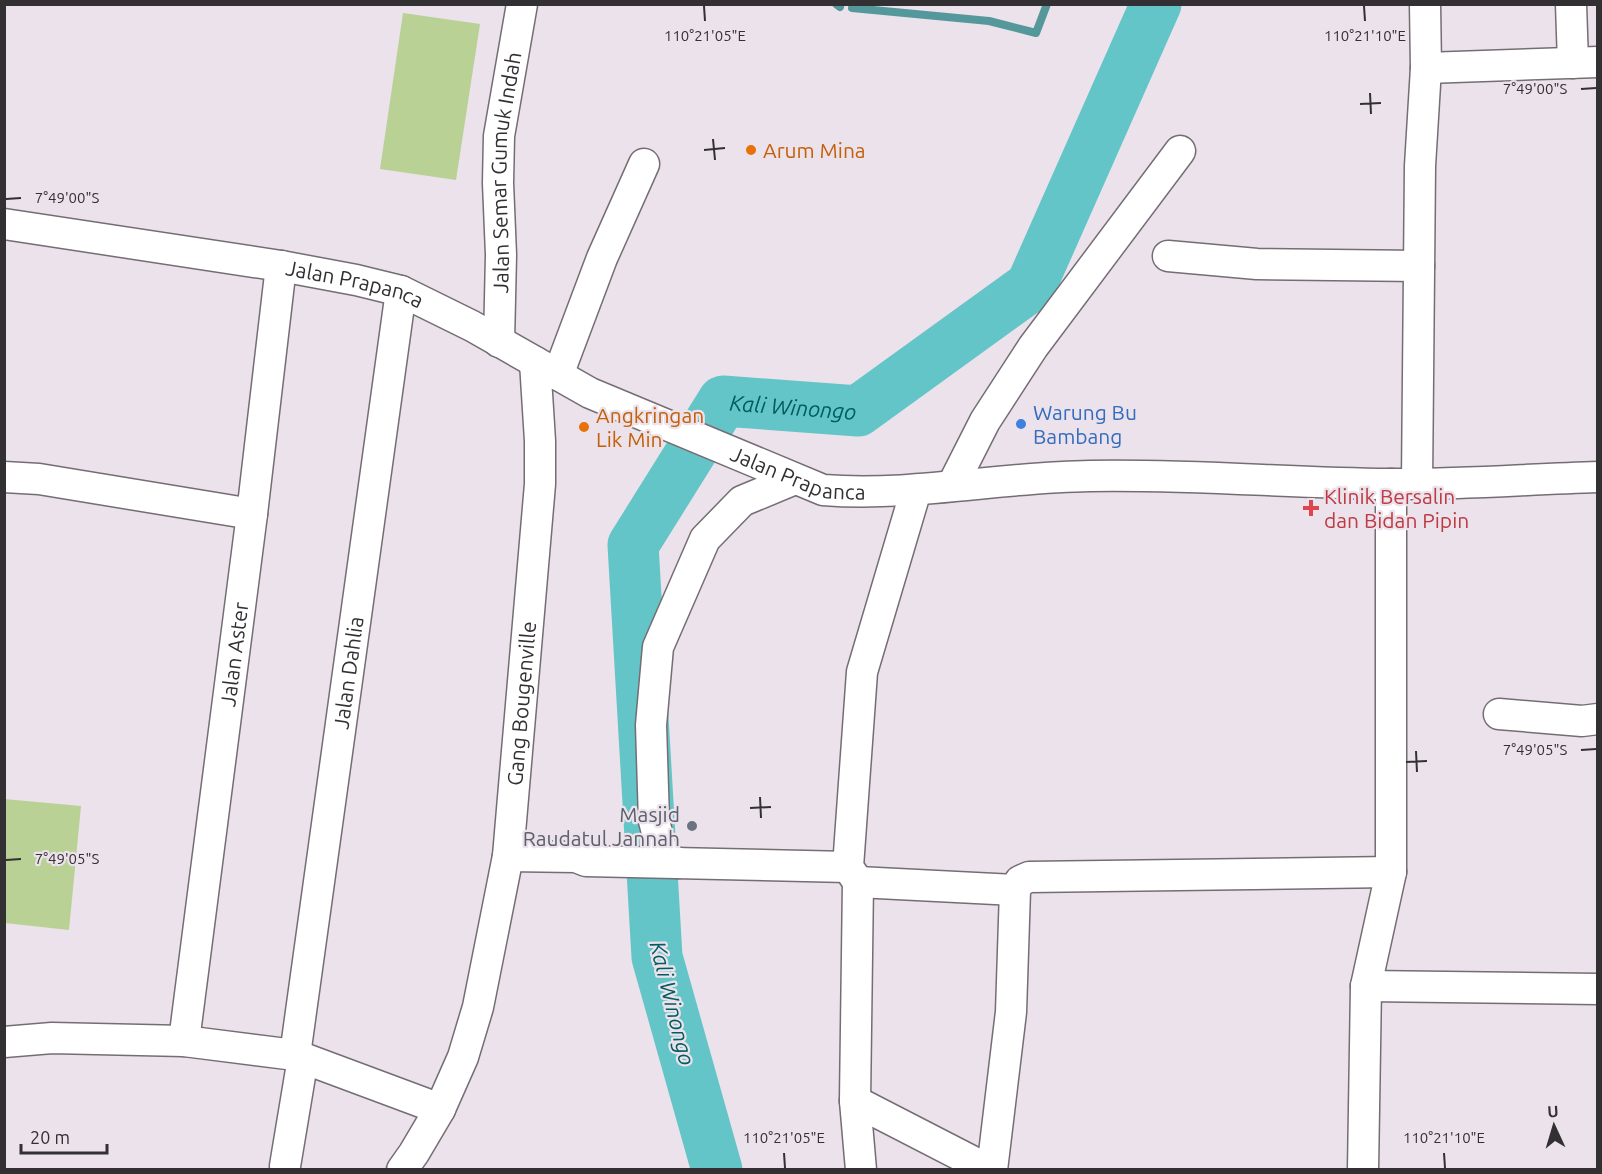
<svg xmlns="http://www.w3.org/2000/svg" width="1602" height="1174" viewBox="0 0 1602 1174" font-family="Ubuntu,sans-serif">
<rect width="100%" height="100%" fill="#ebe2eb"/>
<path fill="#bad195" d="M403 13 480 24 456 180 380 169Z
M4 799 81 806 69 930 5 923Z"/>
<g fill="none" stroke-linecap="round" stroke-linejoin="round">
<path stroke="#55989b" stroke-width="8" d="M836 4 840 7
M852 8 989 21 1036 33 1047 4"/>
<path stroke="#63c5c7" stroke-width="51" id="s1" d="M717 1170 657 957 633 545 723 401 858 411 1031 286 1156 4"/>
<defs>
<g id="minor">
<path d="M1571 4 1573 63"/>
<path d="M1426 68 1598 62"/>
<path id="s2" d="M4 224 281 266 356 280 401 291 472 326 590 393 823 490C912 497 1000 477 1090 476 1189 474 1289 483 1389 484 1458 485 1528 479 1598 477"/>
<path d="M1168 256 1257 264 1419 266"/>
<path id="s3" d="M499 342 501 255 498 183 499 136 522 4"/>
<path d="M558 375 602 258 644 164"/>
<path d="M4 477 39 479 252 514"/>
<path d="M1417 483 1420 166 1426 68 1425 4"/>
<path d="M952 486 985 421 1033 347 1180 151"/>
<path d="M1499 714 1582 721 1598 719"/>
<path d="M508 856 576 857 586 861 848 867"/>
<path d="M678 863 668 859 662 852 654 821 651 725 658 647 705 539 742 501 795 479"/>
<path d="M858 882 1015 890"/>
<path d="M1366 986 1598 989"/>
<path id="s4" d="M184 1041 252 514 281 266"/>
<path d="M4 1042 52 1038 184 1041 295 1055 440 1109"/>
<path id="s5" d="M295 1055 401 291"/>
<path d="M855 1101 989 1170"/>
<path d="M285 1166 303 1058"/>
<path id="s6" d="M402 1170 414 1153 440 1109 463 1057 478 1007 508 856 540 484V441L535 362"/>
<path d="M861 1170 855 1101 858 882 848 867 862 672 916 490"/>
<path d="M992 1170 1011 1012 1015 890 1020 881 1029 877 1391 872"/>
<path d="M1363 1170 1366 986 1391 872V484"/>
</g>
</defs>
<use href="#minor" stroke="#756d74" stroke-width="33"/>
<use href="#minor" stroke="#fff" stroke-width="30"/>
</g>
<path fill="none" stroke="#333033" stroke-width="2" d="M704 6 705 21M1364 6 1365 21M1581 89 1596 88M1370 93 1371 114M1360 104 1381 103M713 139 715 160M704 150 725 148M6 199 21 198M1581 750 1596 749M1416 751 1417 772M1406 762 1427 761M760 797 761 818M750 808 771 807M6 860 21 859M784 1153 785 1168M1444 1153 1445 1168"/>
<g fill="#e8710a" stroke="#ebe2eb" stroke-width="2">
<circle cx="751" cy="150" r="6"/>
<circle cx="584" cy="427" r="6"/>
</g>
<circle fill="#3f7fe0" stroke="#ebe2eb" stroke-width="2" cx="1021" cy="424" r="6"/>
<path fill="#e0444e" stroke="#ebe2eb" stroke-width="2" d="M1308 499h6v6h6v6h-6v6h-6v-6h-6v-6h6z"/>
<circle fill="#6b7280" stroke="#ebe2eb" stroke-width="2" cx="692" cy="826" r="6"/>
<g text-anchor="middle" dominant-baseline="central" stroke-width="4.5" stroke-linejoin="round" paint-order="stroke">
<g font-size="21" fill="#c56008" stroke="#ebe2eb" text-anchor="start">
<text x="763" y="150">Arum Mina</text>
<text x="596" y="415">Angkringan<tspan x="596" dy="24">Lik Min</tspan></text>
</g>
<g font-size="21" fill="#333033" stroke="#ebe2eb">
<text stroke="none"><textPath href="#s3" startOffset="170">Jalan Semar Gumuk Indah</textPath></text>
<text stroke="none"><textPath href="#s2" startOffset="356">Jalan Prapanca</textPath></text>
<text stroke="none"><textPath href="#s2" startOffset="842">Jalan Prapanca</textPath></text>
<text stroke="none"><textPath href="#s4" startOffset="390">Jalan Aster</textPath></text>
<text stroke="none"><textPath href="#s5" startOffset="386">Jalan Dahlia</textPath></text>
<text stroke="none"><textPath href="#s6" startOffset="488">Gang Bougenville</textPath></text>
</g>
<g font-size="21" fill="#366cbe" stroke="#ebe2eb" text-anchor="start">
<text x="1033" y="412">Warung Bu<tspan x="1033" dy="24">Bambang</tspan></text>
</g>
<g font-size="21" fill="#be3a42" stroke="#ebe2eb" text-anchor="start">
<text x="1324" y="496">Klinik Bersalin<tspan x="1324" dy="24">dan Bidan Pipin</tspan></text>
</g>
<g font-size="21" fill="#5b616d" stroke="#ebe2eb" text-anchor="end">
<text x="680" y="814">Masjid<tspan x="680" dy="24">Raudatul Jannah</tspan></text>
</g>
<g font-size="22" font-style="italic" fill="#005c5e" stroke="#ebe2eb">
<text stroke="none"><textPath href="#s1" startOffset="874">Kali Winongo</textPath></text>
<text transform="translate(673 1003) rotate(76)">Kali Winongo</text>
</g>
</g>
<g font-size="15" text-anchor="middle" fill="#333033" stroke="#ebe2eb" stroke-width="4.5" stroke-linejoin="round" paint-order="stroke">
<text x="705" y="41">110°21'05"E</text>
<text x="1365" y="41">110°21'10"E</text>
<text x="1535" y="94">7°49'00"S</text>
<text x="67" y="203">7°49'00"S</text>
<text x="1535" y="755">7°49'05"S</text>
<text x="67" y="864">7°49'05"S</text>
<text x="784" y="1143">110°21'05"E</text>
<text x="1444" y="1143">110°21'10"E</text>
</g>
<rect width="1602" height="1174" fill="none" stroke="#333033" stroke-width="12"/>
<g transform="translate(1554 1126) rotate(356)" stroke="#ebe2eb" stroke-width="4.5" paint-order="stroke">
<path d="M0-4.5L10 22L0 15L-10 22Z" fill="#333033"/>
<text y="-9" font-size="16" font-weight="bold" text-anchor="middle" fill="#333033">U</text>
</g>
<path d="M21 1144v9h86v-9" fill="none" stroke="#333033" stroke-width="3"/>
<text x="30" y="1144" font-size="18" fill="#333033" stroke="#ebe2eb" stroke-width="4.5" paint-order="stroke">20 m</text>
</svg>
